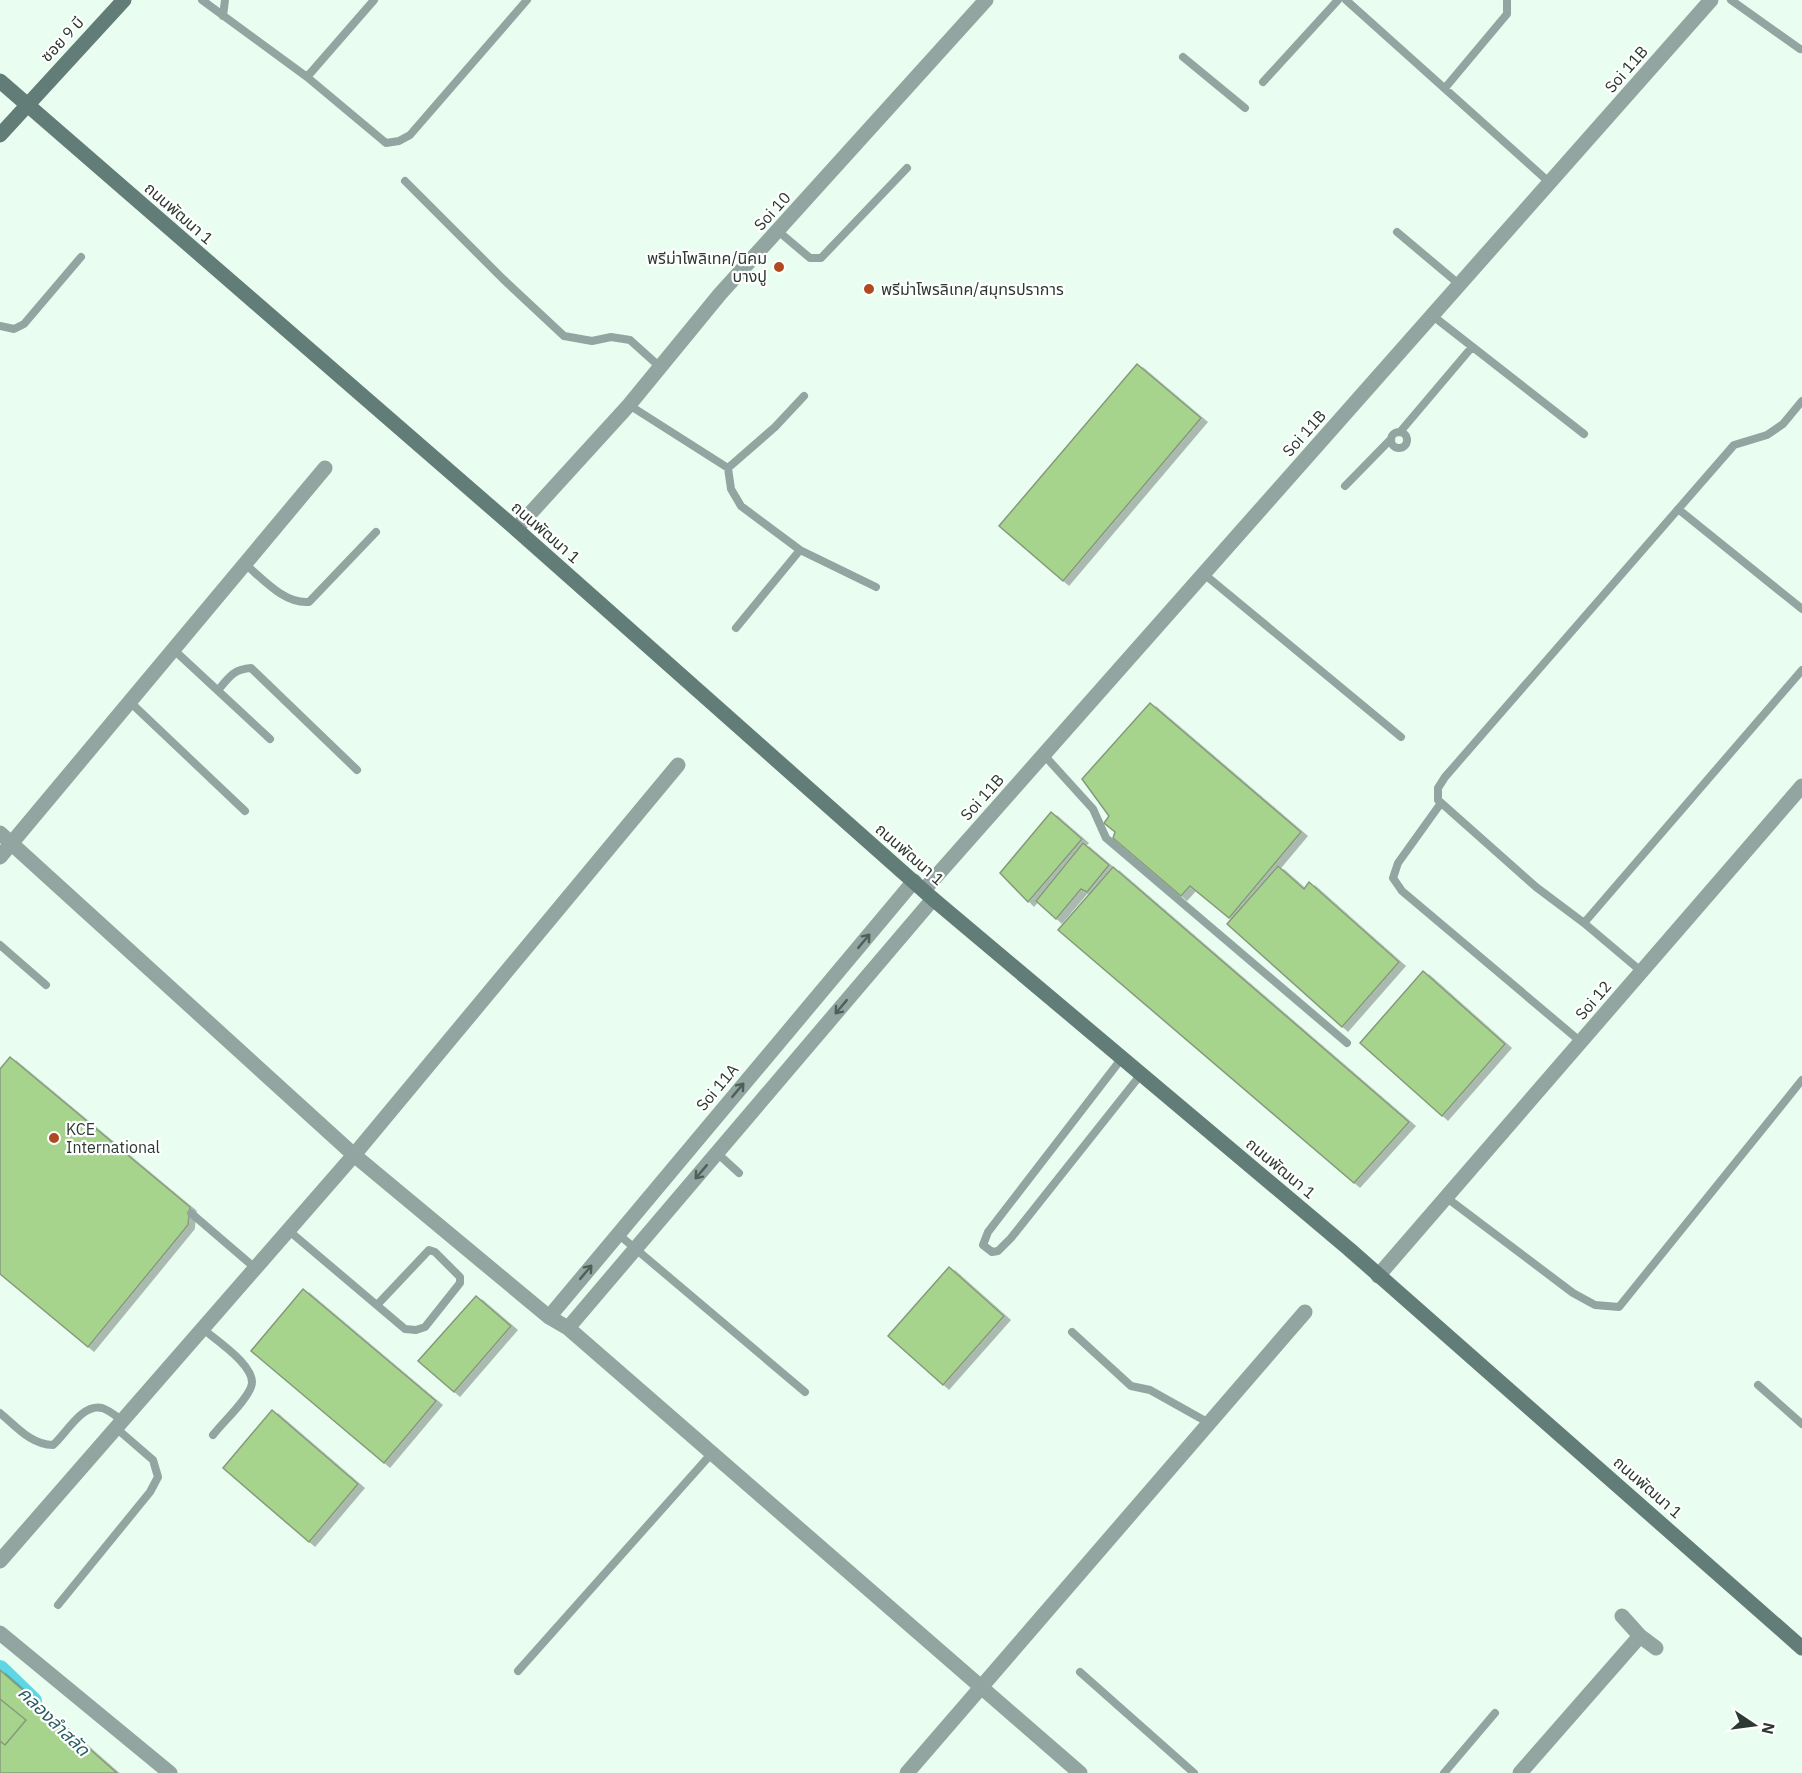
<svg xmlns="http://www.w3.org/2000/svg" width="1802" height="1773" viewBox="0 0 1802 1773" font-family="'IBM Plex Sans','Noto Sans Thai',sans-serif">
<defs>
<filter id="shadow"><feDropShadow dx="6" dy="4" stdDeviation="0" flood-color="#0004"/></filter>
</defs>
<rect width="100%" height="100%" fill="#e9fef0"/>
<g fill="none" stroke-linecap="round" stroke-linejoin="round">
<path stroke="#5fd6e4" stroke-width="18" d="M0 1669 33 1701"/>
</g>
<path fill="#a6d48c" stroke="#86997c" stroke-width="1.5" filter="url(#shadow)" d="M1137 364 1201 418 1063 581 999 526Z
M1150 703 1301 832 1229 918 1190 886 1181 896 1113 838 1115 832 1104 823 1109 816 1082 779Z
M1051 812 1082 839 1028 902 1000 873Z
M1083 843 1109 865 1087 892 1081 889 1056 919 1036 901Z
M1278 866 1304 889 1309 882 1399 962 1342 1027 1227 924Z
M1113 867 1409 1122 1354 1183 1058 930Z
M1423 971 1505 1044 1442 1116 1360 1043Z
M10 1057 190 1207 188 1225 88 1347 0 1274V1069Z
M949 1267 1004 1316 943 1385 888 1336Z
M303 1289 436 1401 384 1463 251 1351Z
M476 1296 511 1326 454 1392 418 1361Z
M272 1410 358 1484 309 1542 223 1468Z
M0 1670 117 1773H0Z
M0 1699 26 1720 5 1745 0 1741Z"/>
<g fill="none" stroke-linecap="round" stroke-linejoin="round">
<path stroke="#93a5a1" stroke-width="8" d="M202 0 307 77 386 143 399 141 410 135 527 0
M1346 0 1550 183
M1731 0 1800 49
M223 16 225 0
M1183 57 1245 108
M307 77 374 0
M1263 82 1338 0
M1445 88 1507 14V0
M405 181 503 279 564 336 592 341 611 337 630 340 660 367
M778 231 810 258H821L907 168
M1397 232 1460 285
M1433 316 1584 434
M0 326 14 329 24 324 81 257
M629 405 728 468 775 427 804 396
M1391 440a8 8 0 1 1 16 0a8 8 0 1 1-16 0Z
M1400 432 1472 347
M728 468 731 489 741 506 800 550 876 587
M1345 486 1391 439
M1678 509 1802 609
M245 564C263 579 284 604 309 602L376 532
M1204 574 1401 737
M736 628 800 550
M174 650 270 739
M219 689C229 677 234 669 251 668L357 770
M130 702 245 811
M1044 755 1093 809 1106 838 1347 1043
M1441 803 1398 863 1393 878 1402 891 1581 1042
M1584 923 1536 887 1438 800V788L1445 777 1734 445 1767 435 1783 424 1802 401
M0 945 46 985
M1642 972 1584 923 1802 670
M1122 1058 988 1232 983 1245 992 1252 998 1251 1011 1238 1142 1073
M717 1153 739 1173
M1447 1198 1573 1293 1595 1305 1619 1307 1802 1080
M191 1213 255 1268
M288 1230 405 1329 416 1330 425 1327 460 1283V1277L435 1252 429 1250 377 1305
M618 1234 805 1392
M203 1329C216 1340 259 1368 251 1387 246 1401 223 1422 213 1435
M1072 1332 1131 1386 1150 1390 1209 1423
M1758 1385 1802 1424
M0 1413C16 1426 31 1445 53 1445 66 1434 82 1403 102 1408 109 1410 117 1417 123 1421
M58 1605 150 1492 158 1477 153 1460 116 1428
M518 1671 712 1453
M1080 1672 1194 1773
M1444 1773 1495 1713"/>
<path stroke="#93a5a1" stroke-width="15" d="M516 529 629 405 720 294 986 0
M0 833 354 1155 549 1317 568 1328 1080 1773
M0 857 325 468
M924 890 1711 0
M1378 1276 1802 786
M549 1317 914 881
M568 1328 933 899
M0 1561 354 1155 678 765
M0 1633 170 1773
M1640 1636 1656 1648
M907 1773 1305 1312
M1520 1773 1640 1636 1622 1616"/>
<path stroke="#627d78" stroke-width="15" d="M0 81 516 529 933 899 1349 1249 1802 1648
M0 135 124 0"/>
</g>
<defs><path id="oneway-shaft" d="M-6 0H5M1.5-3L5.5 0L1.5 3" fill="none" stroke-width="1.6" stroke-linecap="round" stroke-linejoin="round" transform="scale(1.5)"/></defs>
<g stroke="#505f58">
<use href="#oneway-shaft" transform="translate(864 941) rotate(-50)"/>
<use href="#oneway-shaft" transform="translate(841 1007) rotate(130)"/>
<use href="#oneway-shaft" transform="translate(738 1090) rotate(-50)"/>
<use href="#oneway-shaft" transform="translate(701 1172) rotate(130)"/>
<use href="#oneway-shaft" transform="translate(586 1272) rotate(-50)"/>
</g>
<g fill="#b04922" stroke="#fff" stroke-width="2">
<circle cx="779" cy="267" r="6"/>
<circle cx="869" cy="289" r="6"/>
<circle cx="54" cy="1138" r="6"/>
</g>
<g text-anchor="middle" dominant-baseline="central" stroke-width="4.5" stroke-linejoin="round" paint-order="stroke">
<g font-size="16" fill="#2c3a31" stroke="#fff">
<text transform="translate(62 39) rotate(-47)">ซอย 9 บี</text>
<text transform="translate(1626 69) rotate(-49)">Soi 11B</text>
<text transform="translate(772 211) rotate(-48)">Soi 10</text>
<text transform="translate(179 213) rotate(41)">ถนนพัฒนา 1</text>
<text transform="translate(1304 433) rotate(-48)">Soi 11B</text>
<text transform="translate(546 532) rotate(41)">ถนนพัฒนา 1</text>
<text transform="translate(982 797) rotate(-48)">Soi 11B</text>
<text transform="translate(910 854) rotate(41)">ถนนพัฒนา 1</text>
<text transform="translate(1593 1000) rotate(-49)">Soi 12</text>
<text transform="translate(717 1087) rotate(-50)">Soi 11A</text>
<text transform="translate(1281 1168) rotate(40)">ถนนพัฒนา 1</text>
<text transform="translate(1648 1487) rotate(41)">ถนนพัฒนา 1</text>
</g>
<g font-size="16" fill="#2c3a31" stroke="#fff" text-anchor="start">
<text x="767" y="258" text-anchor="end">พรีม่าโพลิเทค/นิคม<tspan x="767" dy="18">บางปู</tspan></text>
<text x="881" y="289">พรีม่าโพรลิเทค/สมุทรปราการ</text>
<text x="66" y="1129">KCE<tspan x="66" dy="18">International</tspan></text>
</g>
<g font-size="18" font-style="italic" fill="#2b5e63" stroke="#fff">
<text transform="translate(54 1721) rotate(44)">คลองลำสลัด</text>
</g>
</g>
<g transform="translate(1754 1725) rotate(103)" stroke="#ffffff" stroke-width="4.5" paint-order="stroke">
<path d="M0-4.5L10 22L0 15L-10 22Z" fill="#2c3a31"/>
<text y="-9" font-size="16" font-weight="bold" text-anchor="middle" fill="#2c3a31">N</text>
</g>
</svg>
